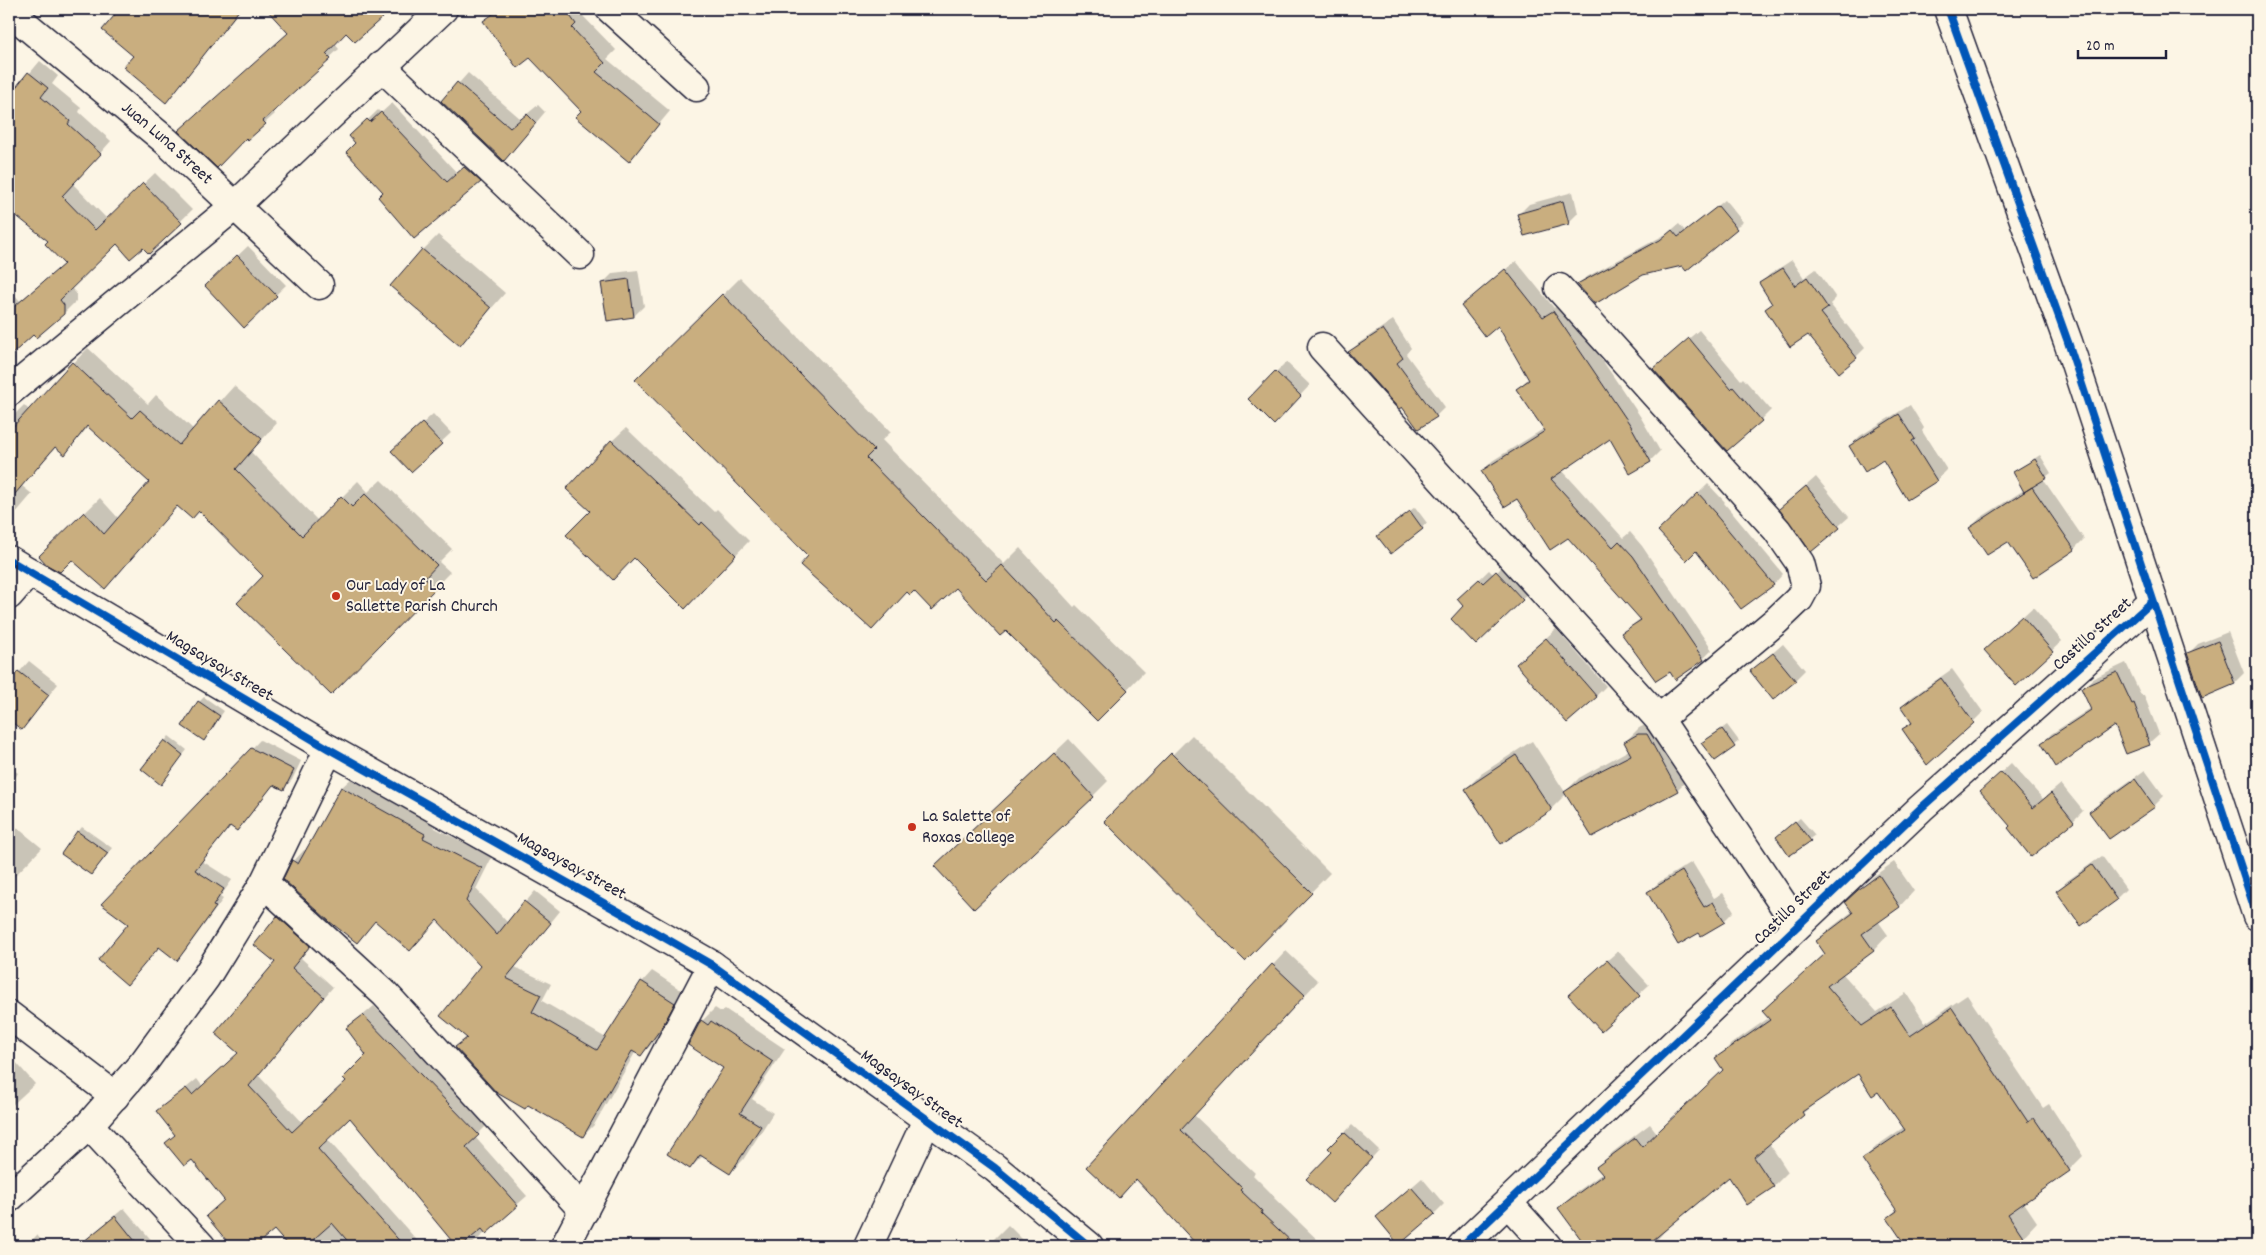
<svg xmlns="http://www.w3.org/2000/svg" width="2266" height="1255" viewBox="0 0 2266 1255" font-family="Dekko,sans-serif">
<rect width="100%" height="100%" fill="#fcf5e5"/>
<filter id="ink" filterUnits="userSpaceOnUse"><feTurbulence type="fractalNoise" baseFrequency=".02" numOctaves="2"/><feDisplacementMap in="SourceGraphic" scale="10" xChannelSelector="R" yChannelSelector="G"/><feConvolveMatrix kernelMatrix="1 2 1 2 8 2 1 2 1" color-interpolation-filters="sRGB"/></filter>
<g filter="url(#ink)">
<path fill="#0003" d="M105 9H241L166 101 114 18 104 10Z
M268 9H391L355 40 346 32 334 43 339 49 272 111 275 114 248 138 289 33Z
M497 9H585L587 12 583 16 616 50 607 59 670 111 629 160 530 56 485 21Z
M40 61 58 76 52 84 81 108 79 112 111 141 73 184 107 219 155 173 192 210 149 252 143 246 117 242 71 288 76 293V301L64 313 34 333 10 354 15 359 9 366V288L20 301 65 263 50 241 9 209V166L16 157 9 151V98Z
M468 73 521 119 538 105 545 112 514 149 443 101Z
M392 103 457 173 475 158 490 172 480 181 385 191 357 143 351 136 378 110 381 113Z
M1573 192 1578 213 1568 223 1519 214 1529 204Z
M1725 200 1743 222 1683 264 1642 274 1578 284 1585 278 1668 233 1679 224 1686 232Z
M438 235 505 293 460 344 423 250Z
M248 246 286 285 244 326 206 286Z
M1792 260 1804 278 1816 269 1836 298 1830 304 1865 348 1856 357 1808 333 1766 309 1773 302 1761 284 1769 275Z
M1516 261 1554 308 1563 302 1640 416 1660 451 1650 461 1611 437 1562 470 1623 538 1630 532 1642 546 1712 650 1703 659 1670 670 1623 633 1641 618 1568 537 1483 471 1492 461 1545 428 1517 389 1529 378 1499 324 1472 297Z
M638 270 644 306 634 316 603 283 613 273Z
M740 278 891 432 882 440 1004 564 1020 548 1074 607 1076 605 1144 672 1097 720 1006 630 956 586 908 591 810 556 637 380Z
M1393 320 1411 348 1406 354 1445 407 1436 416 1403 405 1350 352 1359 343Z
M1699 330 1741 380 1743 378 1771 410 1761 420 1665 359Z
M88 348 148 404 156 395 194 430 234 386 277 423 251 452 318 521 358 481 368 492 381 480 452 549 439 562 450 572 331 694 265 576 200 510 178 505 105 587 72 559 41 556 100 498 119 519 151 482 89 426 64 454 56 447 22 486 32 494 9 521V420L24 405 29 410Z
M1286 362 1310 385 1284 413 1249 399Z
M1910 405 1924 428 1922 431 1947 470 1937 480 1907 498 1883 458 1850 446 1860 436Z
M433 414 451 433 411 470 403 441Z
M626 428 714 512 717 509 749 541 699 593 634 557 591 511 612 441Z
M2040 455 2051 473 2043 479 2084 539 2074 549 2008 540 1970 528 1980 518 2024 490 2014 472Z
M1816 477 1849 517 1811 550 1780 509Z
M1708 484 1725 502 1724 503 1783 574 1774 584 1742 607 1696 550 1660 531Z
M1415 507 1427 523 1391 553 1383 532Z
M1507 562 1532 589 1476 643 1465 606 1459 599 1489 570 1494 575Z
M2033 607 2062 641 2016 684 1996 641Z
M1556 629 1606 686 1596 696 1517 664Z
M2228 632 2244 673 2234 683 2188 654 2198 644Z
M1783 644 1805 670 1795 680 1752 671Z
M29 661 58 684 22 728 12 721 9 726V684Z
M2126 663 2141 695H2144L2159 734 2149 743 2116 724 2042 744 2051 734 2091 708 2083 689 2092 679Z
M1952 669 1983 712 1973 722 1904 729 1912 721 1902 707 1912 697Z
M204 697 224 711 204 739 199 702Z
M1653 721 1691 776 1677 790 1566 794 1551 809 1466 789 1481 774 1532 741 1565 792 1579 778 1629 750 1625 742 1639 728Z
M1727 725 1739 741 1715 760 1708 739Z
M1192 735 1330 873 1245 959 1106 821Z
M169 736 187 750 165 778V741Z
M1069 739 1108 781 1093 796 935 866Z
M260 740 301 761 292 780 283 789 274 784 245 821 237 829 231 825 202 861 232 880 220 897 223 899 185 951 177 959 160 946 135 975 130 924 103 904Z
M2011 763 2043 799 2061 784 2083 811 2073 821 2012 826 1991 782Z
M9 767 18 773 9 788Z
M2145 770 2164 796 2154 806 2109 838 2090 812 2100 802Z
M353 777 435 823 433 827 492 857 476 889 508 923 535 891 560 911 515 967 551 984 542 1001 606 1038 642 982 652 971 684 992 672 1015 652 1044 641 1055 636 1051 594 1125 583 1136 457 1047 467 1036 482 966 438 919 410 949 376 920 357 941 285 879 294 861 304 850 306 851 342 787Z
M1800 818 1815 835 1789 854 1782 833Z
M9 821 42 848 9 882Z
M82 827 112 848 95 869 78 832Z
M2102 856 2126 889 2116 899 2058 891 2067 881Z
M1692 862 1714 898 1723 893 1734 911 1724 921 1649 892 1659 882Z
M1894 862 1914 891 1900 906 1878 921 1888 935 1874 950 1842 973 1877 1012 1906 993 1925 1023 1967 995 2043 1108 2049 1104 2083 1156 2069 1170 2023 1201 2037 1222 2023 1237 2009 1246H1907L1888 1218 1897 1209 1863 1159 1878 1145 1904 1127 1878 1090 1858 1072 1818 1100 1769 1143 1788 1172 1774 1186 1748 1203 1730 1175 1673 1222 1651 1246H1588L1560 1208 1574 1194 1603 1173 1598 1167 1613 1152 1650 1124 1657 1133 1725 1069 1717 1059 1731 1044 1770 1017 1826 954 1817 941 1832 927 1853 911 1847 902 1874 876Z
M288 908 319 936 301 958 333 987 258 1075 303 1123 348 1081 368 1055 348 1028 374 1006 488 1124 475 1137 527 1196 470 1246H458L351 1116 327 1139 422 1246H290L274 1228 253 1246H233L208 1216 225 1200 192 1158 167 1143 176 1134 157 1112 197 1079 203 1087 239 1053 277 962 278 917Z
M1286 951 1318 981 1194 1115 1255 1173 1253 1175 1275 1197 1274 1198 1324 1246H1192L1196 1242 1136 1178 1273 965Z
M1618 951 1649 985 1601 1029 1579 985Z
M715 1008 721 1012 725 1009 785 1049 752 1099 773 1113 743 1160 730 1173 703 1156 690 1168 724 1068 702 1021Z
M14 1060 35 1084 9 1108V1063Z
M1352 1125 1379 1150 1339 1194 1334 1152 1330 1148Z
M1422 1178 1444 1204 1434 1214 1377 1217Z
M124 1208 153 1242 149 1246H78Z
M1008 1225 1027 1244 1025 1246H987Z
M37 1235 46 1246H25L32 1240Z
M1497 1237 1508 1246H1488Z"/>
<path fill="#c9ae7f" stroke="#22223b" d="M120 9H240L166 103 123 67 133 56 102 30Z
M266 9H392L355 42 346 33 326 54 331 59 263 121 266 124 248 140 246 138 217 168 178 131 288 33Z
M500 9H565L576 24 572 28 605 63 596 72 659 124 629 162 575 117 581 111 530 58 517 68 483 21Z
M28 72 48 88 41 97 70 121 68 124 101 154 62 196 95 230 143 183 182 223 149 254 143 248 130 259 117 244 60 300 64 305V314L36 338 33 335 9 357V311L64 264 45 244 48 241 9 210V96Z
M457 82 510 128 527 114 536 123 504 161 441 101Z
M381 112 447 182 464 167 481 182 414 239 378 197 383 192 346 152 355 143 349 136 367 119 370 122Z
M1563 201 1569 224 1524 236 1517 214Z
M1718 206 1737 229 1686 271 1682 266 1643 275 1595 304 1577 284 1660 240 1672 230 1678 237Z
M422 249 491 308 460 346 390 286Z
M237 255 277 296 244 328 205 286Z
M1783 268 1795 286 1807 277 1828 308 1821 313 1857 358 1839 373 1808 335 1790 347 1765 309 1772 304 1759 283Z
M1505 269 1543 317 1553 311 1631 426 1651 462 1630 474 1610 439 1551 479 1613 547 1619 541 1633 556 1704 660 1675 680 1670 672 1656 681 1621 633 1641 620 1568 538 1550 550 1517 499 1504 507 1481 471 1545 431 1516 389 1529 380 1498 326 1485 337 1461 306Z
M629 279 634 317 607 321 601 283Z
M722 294 874 450 866 458 986 580 1002 565 1056 623 1058 621 1128 690 1097 721 1006 631 1000 636 956 588 932 610 914 591 910 595 907 592 872 630 800 565 808 556 635 380Z
M1383 329 1403 358 1397 363 1437 417 1418 429 1402 407 1399 409 1348 352Z
M1689 338 1731 389 1733 387 1762 421 1727 451 1653 369Z
M72 362 132 418 140 410 179 445 218 400 262 439 236 469 302 536 341 496 352 507 365 494 437 565 425 578 435 589 331 695 237 603 263 576 199 511 192 519 177 506 105 589 72 560 60 572 47 565 39 556 84 512 104 534 149 482 87 426 65 455 55 447 9 501V431Z
M1275 371 1301 396 1274 425 1248 399Z
M1899 414 1915 439 1912 441 1937 481 1907 500 1883 460 1865 472 1849 446Z
M422 423 442 444 411 472 391 451Z
M611 440 700 525 702 522 736 555 685 609 634 558 613 580 566 535 590 511 566 489Z
M2035 459 2047 478 2024 492 2013 472Z
M1806 486 1840 528 1811 552 1779 509Z
M2032 487 2075 550 2033 578 2008 542 1987 555 1969 528Z
M1698 493 1716 513 1715 514 1774 585 1741 609 1696 551 1686 561 1658 531Z
M1410 511 1423 529 1391 554 1377 536Z
M1496 571 1523 600 1476 645 1451 619 1463 606 1457 599 1479 579 1483 583Z
M2022 616 2053 652 2016 686 1984 650Z
M1546 638 1597 697 1567 723 1516 664Z
M2218 641 2235 684 2202 698 2187 653Z
M1773 653 1796 681 1773 700 1750 671Z
M18 671 49 695 22 730 9 720V682Z
M2117 672 2132 704 2134 703 2150 745 2126 754 2115 726 2056 767 2041 743 2091 710 2081 688Z
M1941 678 1974 723 1927 765 1902 729 1912 723 1901 707Z
M198 701 220 716 204 741 182 726Z
M1722 729 1735 747 1715 761 1701 743Z
M1638 734H1647L1678 791 1592 837 1564 792 1584 779 1631 755 1624 742Z
M164 740 183 755 161 785 141 769Z
M251 748 294 770 284 790 273 785 237 831 230 826 195 870 224 889 213 906 216 907 177 961 159 947 127 985 98 960 128 924 101 904Z
M1054 753 1094 797 974 909 934 866Z
M1171 753 1312 893 1245 961 1104 821Z
M1516 755 1552 810 1501 844 1465 789Z
M2001 772 2033 808 2051 793 2074 822 2031 857 2008 828 2010 826 1980 791Z
M2135 779 2155 807 2109 839 2089 812Z
M341 787 425 834 423 838 482 868 466 901 497 935 524 901 551 923 506 978 541 995 532 1012 597 1050 641 981 675 1003 662 1027 641 1056 632 1051 583 1137 528 1105 525 1109 497 1093 455 1047 467 1038 440 1016 480 966 437 920 410 951 375 921 357 943 330 922 283 879 292 860 298 864Z
M1795 821 1811 841 1789 856 1776 837Z
M77 831 108 853 91 875 61 854Z
M2092 865 2117 900 2081 926 2056 891Z
M1682 871 1704 907 1713 902 1725 922 1701 936 1699 933 1678 945 1647 892Z
M1879 875 1900 907 1862 934 1874 951 1827 986 1862 1026 1891 1007 1910 1036 1952 1008 2028 1122 2034 1118 2070 1171 2008 1214 2024 1238 2011 1246H1906L1887 1218 1897 1211 1862 1159 1905 1130 1878 1092 1872 1096 1858 1074 1802 1112 1804 1115 1754 1157 1774 1187 1747 1205 1729 1177 1646 1246H1586L1558 1208 1603 1175 1596 1167 1635 1138 1642 1147 1723 1070 1715 1058 1770 1020 1762 1011 1825 954 1816 941 1853 913 1845 902 1858 890Z
M277 916 310 946 292 968 324 997 249 1086 292 1132 346 1081 343 1078 366 1055 346 1028 363 1015 479 1135 466 1147 518 1206 486 1234 482 1229 461 1246H456L350 1118 318 1149 404 1246H352L332 1223 306 1246H288L274 1230 255 1246H231L206 1216 224 1200 192 1160 184 1166 165 1143 175 1135 156 1111 186 1088 192 1095 238 1053 215 1033 275 962 254 945Z
M1607 960 1640 996 1601 1031 1568 995Z
M1272 964 1305 995 1181 1130 1242 1188 1240 1190 1262 1211 1261 1213 1296 1246H1198L1136 1179 1119 1198 1086 1167Z
M701 1020 708 1025 711 1021 773 1062 740 1113 761 1126 730 1174 700 1155 690 1169 667 1154 723 1068 688 1045Z
M1344 1132 1372 1158 1332 1203 1306 1179 1332 1152 1328 1148Z
M1411 1187 1435 1214 1399 1245 1376 1217Z
M115 1216 139 1246H78Z"/>
<g fill="none" stroke-linecap="round" stroke-linejoin="round">
<defs>
<g id="minor">
<path d="M610 9 696 87"/>
<path d="M1948 9 2068 342 2257 916"/>
<path id="s1" d="M9 11 166 141 319 285"/>
<path d="M381 66 580 255"/>
<path d="M1559 288 1777 530 1800 563 1806 586 1799 599 1776 621 1659 719"/>
<path d="M1322 347 1659 719 1797 925"/>
<path d="M9 392 236 205 443 9"/>
<path d="M9 560 329 749 625 915 712 965 995 1168 1089 1246"/>
<path d="M9 595 29 572"/>
<path d="M264 883 385 994 584 1211"/>
<path d="M9 1015 115 1096"/>
<path d="M89 1125 201 1246"/>
<path d="M9 1198 89 1125 144 1062 206 977 264 883 329 749"/>
<path d="M1508 1203 1547 1246"/>
<path d="M565 1246 712 965"/>
<path d="M868 1246 927 1120"/>
<path d="M1462 1246 1921 808 2153 601"/>
</g>
</defs>
<use href="#minor" stroke="#22223b" stroke-width="31"/>
<use href="#minor" stroke="#fcf5e5" stroke-width="28"/>
<defs>
<path id="cycleway" d="M1948 9 2068 342 2257 916
M9 560 329 749 625 915 712 965 995 1168 1089 1246
M1462 1246 1921 808 2153 601"/>
</defs>
<use href="#cycleway" stroke="#fcf5e5" stroke-width="11"/>
<use href="#cycleway" stroke="#0057b8" stroke-width="8"/>
</g>
</g>
<g fill="#c8321e" stroke="#fcf5e5" stroke-width="2">
<circle cx="336" cy="596" r="5"/>
<circle cx="912" cy="827" r="5"/>
</g>
<g text-anchor="middle" dominant-baseline="central" stroke-width="4" stroke-linejoin="round" paint-order="stroke">
<g font-size="18" fill="#22223b" stroke="#fcf5e5">
<text stroke="none"><textPath href="#s1" startOffset="206">Juan Luna Street</textPath></text>
<text transform="translate(2093 635) rotate(-42)">Castillo Street</text>
<text transform="translate(219 667) rotate(31)">Magsaysay Street</text>
<text transform="translate(571 867) rotate(29)">Magsaysay Street</text>
<text transform="translate(1793 908) rotate(-44)">Castillo Street</text>
<text transform="translate(911 1090) rotate(36)">Magsaysay Street</text>
</g>
<g font-size="18" fill="#22223b" stroke="#fcf5e5" text-anchor="start">
<text x="346" y="586">Our Lady of La<tspan x="346" dy="21">Sallette Parish Church</tspan></text>
<text x="922" y="817">La Salette of<tspan x="922" dy="21">Roxas College</tspan></text>
</g>
</g>
<rect width="2266" height="1255" fill="none" stroke="#fcf5e5" stroke-width="30"/>
<rect x="15" y="15" width="2236" height="1225" fill="none" stroke="#22223b" stroke-width="2" filter="url(#ink)"/>
<path d="M2078 50v8h88v-8" fill="none" stroke="#22223b" stroke-width="2.5"/>
<text x="2086" y="50" font-size="15" fill="#22223b" stroke="#fcf5e5" stroke-width="4" paint-order="stroke">20 m</text>
</svg>
